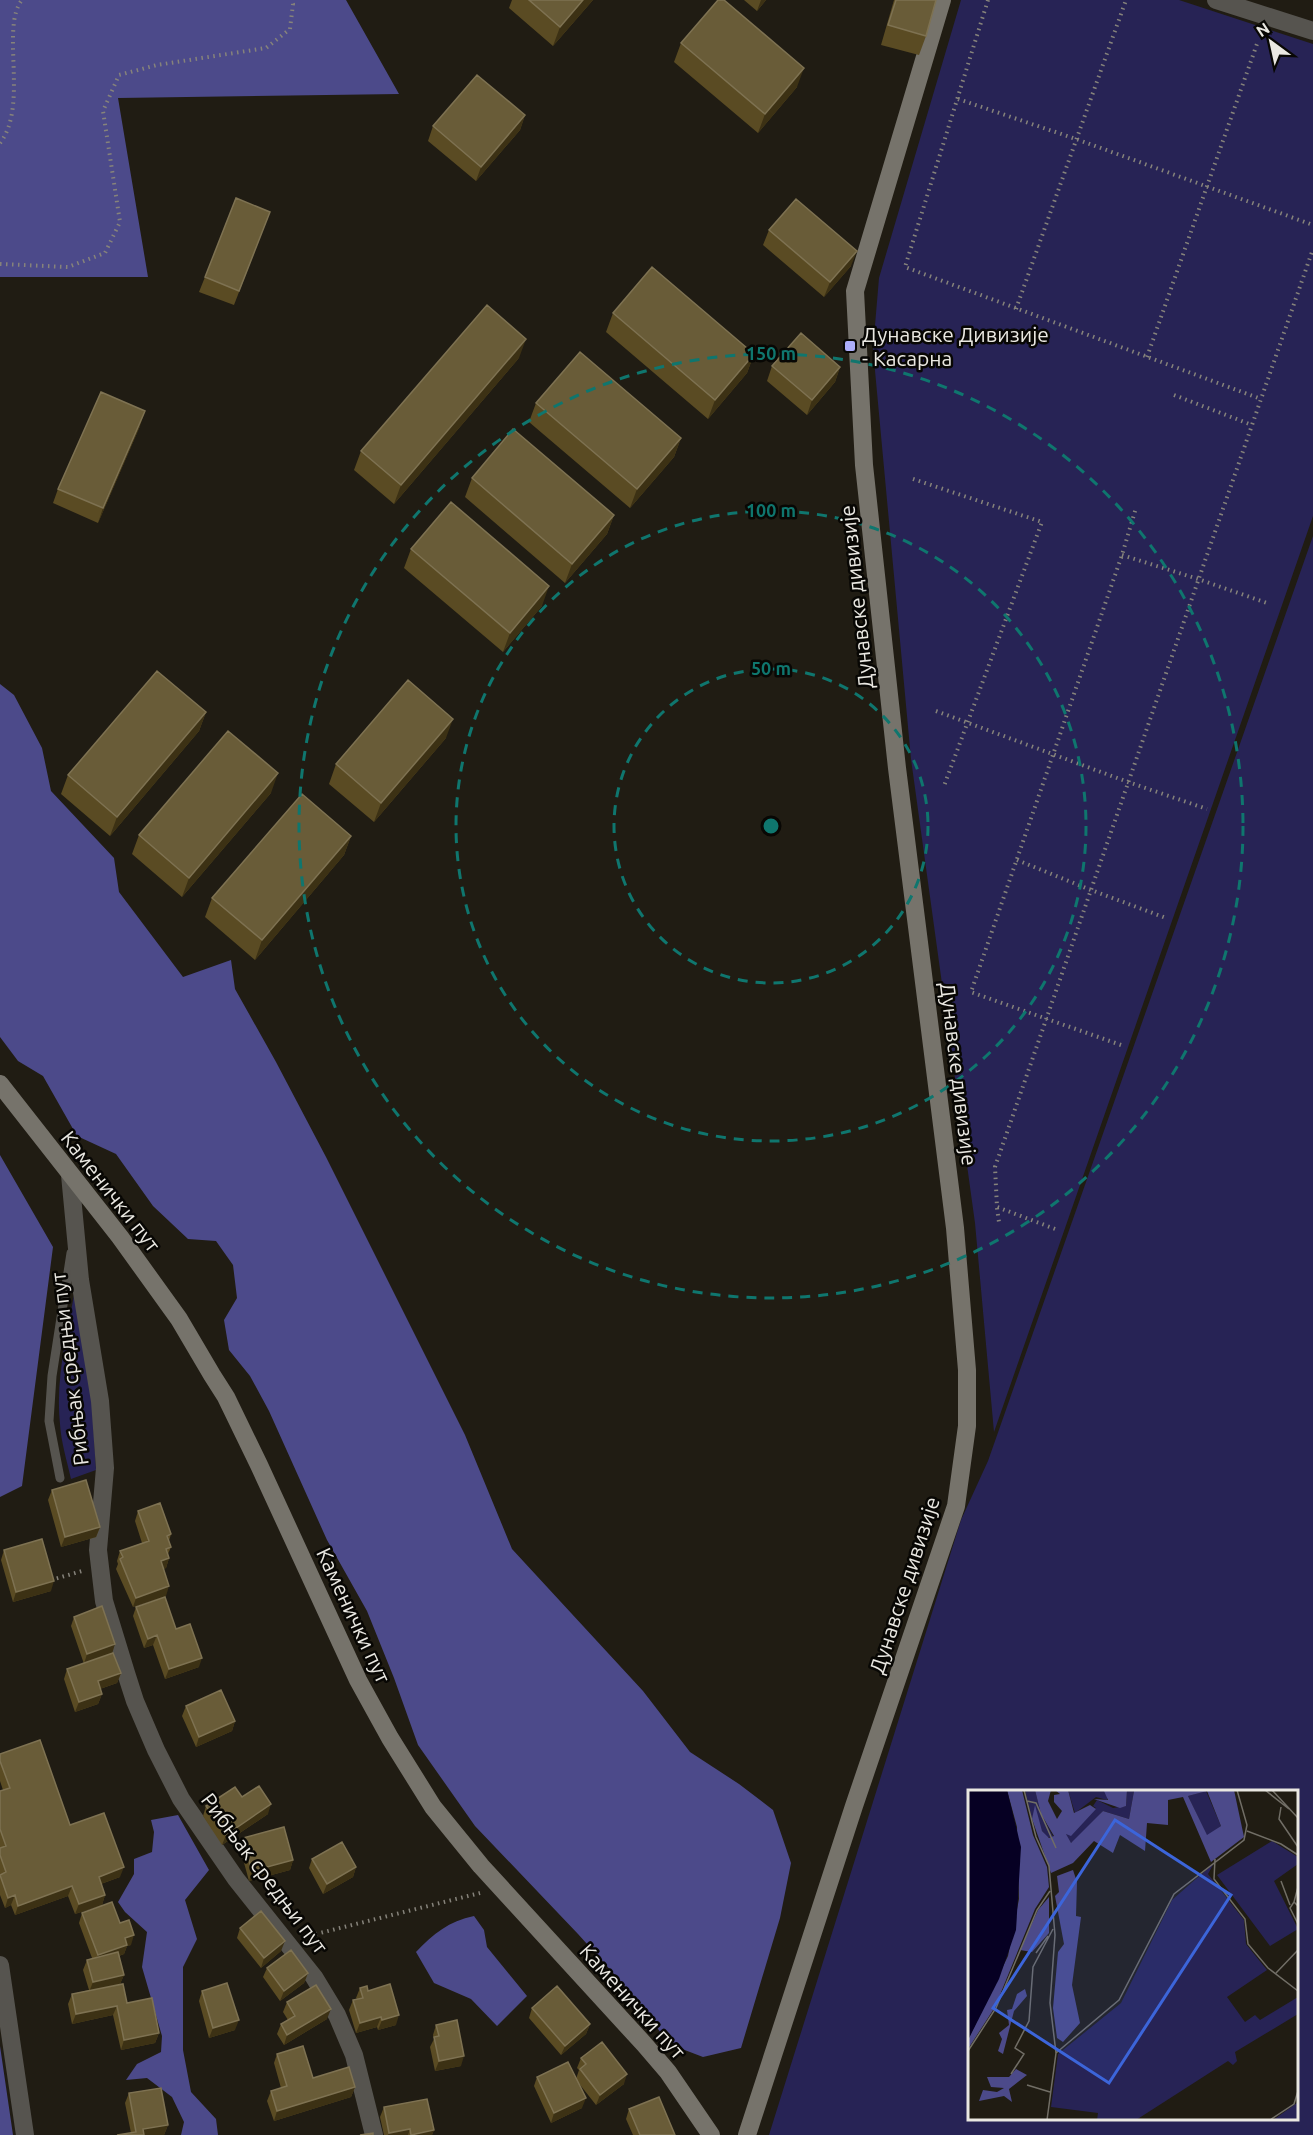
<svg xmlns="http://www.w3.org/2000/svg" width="1313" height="2135" viewBox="0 0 1313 2135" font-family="Ubuntu,sans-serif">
<rect width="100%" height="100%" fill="#201c13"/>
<path fill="#272355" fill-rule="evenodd" d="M961 0H1179L1313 44V516L994 1432 975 1223 911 759 873 349 879 278Z
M1313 536V2135H769L961 1520 988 1461ZM970 1792H1296V2118H970Z
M76 1285 92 1402 96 1470 71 1479C67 1461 61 1442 60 1424 55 1378 68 1329 76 1285Z"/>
<path fill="#4c4a8a" d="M0 0H346L399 94 118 98 148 277H0Z
M0 684 14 695 42 748 51 791 114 858 119 892 183 977 231 960 235 989 276 1062 326 1157 465 1435 512 1549 643 1691 690 1752 739 1784 773 1810 791 1863 780 1918 741 2048 703 2057 669 2044 633 1995 578 1934 475 1826 418 1745 394 1678 367 1611 327 1540 269 1411 250 1376 229 1350 224 1320 237 1298 233 1265 216 1241 188 1239 153 1206 116 1154 77 1136 43 1076 18 1061 0 1037Z
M0 1155 53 1247 22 1486 0 1497Z
M178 1815 209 1870 185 1900 197 1939 183 1967V2050L191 2092 216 2119 218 2135H181L184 2122 172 2097 147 2078 126 2080 137 2064 161 2052 162 2036 142 1967 147 1932 125 1912 118 1902 134 1874V1859L152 1852 154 1832 151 1820Z
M474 1916 484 1930 487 1947 527 1996 497 2026 471 1999 434 1983 416 1952C433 1934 449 1921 474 1916Z
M0 2046 13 2135H0Z"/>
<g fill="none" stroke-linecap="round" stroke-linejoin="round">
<path stroke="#86837b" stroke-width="4" stroke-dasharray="1.5 4.5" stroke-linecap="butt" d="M988 0 905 267 1261 399
M958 99 1076 139 1313 225
M0 143C29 106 0 27 22 0
M0 264 68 267 105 253 120 222 103 111 119 75 157 65 266 48 290 29 293 4 291 0
M1016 309 1126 0
M1147 357 1258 41
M1174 395 1252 425
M913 479 1042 522 944 786
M1122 555 1198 579 1267 603
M936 711 1128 782 1207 809
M1017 860 1091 890 1166 918
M1121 1045 971 992 1122 555 1136 508
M997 1208 999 1222
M1055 1229 997 1207 995 1167 1313 249
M51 1580 82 1571
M304 1937 480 1893"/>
<path stroke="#56544f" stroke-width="9" d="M60 1478 49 1421 52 1376 71 1253"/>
<path stroke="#56544f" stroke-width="18" d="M1216 0 1313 31
M70 1175 80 1280 100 1401 105 1468 98 1550 104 1601 126 1673 135 1701 156 1750 181 1799 236 1879 314 1977 337 2015 354 2055 374 2135
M0 1965 25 2135"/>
<path stroke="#76736b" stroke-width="18" d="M0 1084 120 1237 179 1319 212 1375 226 1397 259 1465 358 1680 390 1738 433 1807 481 1866 644 2044 668 2072 711 2135
M747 2135 854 1806 956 1506 967 1426V1370L955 1228 897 768 864 465 855 291 942 0"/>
</g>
<path fill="#5a4b23" d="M512 0H593L553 46 509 8Z
M744 0H766L757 11Z
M894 0H936L926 36 919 55 881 45Z
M681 43 797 87 758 133 674 62Z
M525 115 520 130 476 181 428 141 433 126Z
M270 212 234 305 199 292 205 277Z
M769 230 851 266 824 297 763 245Z
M613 313 754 354 747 373 708 419 606 332Z
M519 358 394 504 354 470 361 451Z
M772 366 840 367 835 382 807 415 767 381Z
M536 403 681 438 674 457 630 508 529 422Z
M140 426 98 523 53 503 58 489Z
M472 478 614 515 607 534 565 583 465 497Z
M411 549 542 606 503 652 404 568Z
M206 712 199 731 110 836 61 794 68 775Z
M446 738 374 822 329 784 336 764Z
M271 793 182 897 132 854 139 835Z
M351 836 344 855 255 960 205 917 212 898Z
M52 1490 100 1527 96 1537 61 1547 48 1500Z
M138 1511 171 1534 169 1541 171 1547 168 1554 169 1558 166 1568 163 1569 166 1596 133 1607 116 1569 118 1564 117 1561 120 1551 142 1543 135 1521Z
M4 1550 51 1591 13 1602 1 1560Z
M136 1607 176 1629 199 1667 165 1679 153 1645 144 1648 133 1616Z
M74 1617 112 1653 121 1673 117 1683 100 1689 102 1694 98 1704 75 1712 64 1679 67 1669 84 1664 71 1626Z
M186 1706 235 1721 232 1731 196 1747 182 1716Z
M0 1754 70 1825 120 1877 101 1884 105 1895 102 1905 75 1914 68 1896 15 1915 11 1905 5 1908 0 1895V1791L3 1790 0 1781Z
M242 1797 268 1814 222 1845 203 1816 206 1806Z
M243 1838 293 1860 290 1870 249 1881 240 1848Z
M312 1859 356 1867 353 1877 323 1894 309 1868Z
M82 1913 120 1923 131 1945 127 1946 124 1954 119 1956 124 1975 120 1984 127 2003 159 2033 155 2043 121 2050 113 2015 72 2024 68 2004 72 1994 89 1990 83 1970 87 1960 92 1958 79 1923Z
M240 1928 281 1951 261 1968 237 1938Z
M267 1968 308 1973 304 1983 280 2001 263 1977Z
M360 1988 368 1991 396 2025 378 2030 377 2027 356 2033 349 2010 353 2000 357 1999 356 1998Z
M202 1991 235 2030 209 2038 199 2001Z
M287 2002 327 2019 284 2045 277 2034 281 2024 288 2020 283 2012Z
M532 2008 590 2024 586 2034 561 2055 529 2018Z
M436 2025 461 2066 435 2071 430 2047 434 2039 433 2035Z
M277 2054 313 2078 355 2087 351 2097 274 2121 267 2101 271 2091 281 2088 274 2063Z
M581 2058 624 2084 596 2105 577 2081 582 2108 551 2123 534 2086 537 2077 576 2079 579 2070 577 2068Z
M129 2093 168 2125 164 2135 131 2133 125 2103Z
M384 2107 434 2130 432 2135H384L380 2117Z
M629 2109 675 2135H633L626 2119Z"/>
<path fill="#3c3114" d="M583 0H593L553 46 560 27Z
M761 0H766L757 11Z
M804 68 797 87 758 133 765 114Z
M525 115 520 130 476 181 481 167Z
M857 251 851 266 824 297 830 282Z
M526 339 519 358 394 504 401 485Z
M754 354 747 373 708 419 715 400Z
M840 367 835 382 807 415 812 400Z
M145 411 140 426 98 523 103 508Z
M681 438 674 457 630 508 637 489Z
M614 515 607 534 565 583 572 564Z
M549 586 542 606 503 652 510 633Z
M206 712 199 731 110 836 117 817Z
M453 719 446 738 374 822 381 803Z
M278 773 271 793 182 897 189 878Z
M351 836 344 855 255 960 262 940Z
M100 1527 96 1537 61 1547 65 1537Z
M169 1558 166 1568 157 1571 161 1561Z
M54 1581 51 1591 13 1602 16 1592Z
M169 1586 166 1596 133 1607 136 1598Z
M157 1635 153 1645 144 1648 148 1639Z
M115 1644 112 1654 84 1664 87 1654Z
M202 1658 199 1667 165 1679 169 1669Z
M121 1673 117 1683 94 1691 98 1681Z
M102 1694 98 1704 75 1712 79 1702Z
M235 1721 232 1731 196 1747 199 1737Z
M271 1804 268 1814 222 1845 226 1835Z
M293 1860 290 1870 249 1881 252 1871Z
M124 1867 120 1877 95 1886 99 1877Z
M356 1867 353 1877 323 1894 327 1884Z
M72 1886 68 1896 15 1915 18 1906Z
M15 1895 11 1905 5 1908 8 1898Z
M105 1895 102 1905 75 1914 79 1904Z
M134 1935 131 1945 127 1946 124 1954 94 1965 98 1955 125 1938Z
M285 1941 281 1951 261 1968 264 1958Z
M308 1973 304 1983 280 2001 284 1991Z
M124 1975 120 1984 89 1992 93 1982Z
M117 2006 113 2015 72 2024 76 2014Z
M331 2009 327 2019 284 2045 287 2035Z
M399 2015 396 2025 378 2030 382 2020Z
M381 2017 377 2027 356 2033 360 2023Z
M239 2020 235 2030 209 2038 213 2028Z
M590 2024 586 2034 561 2055 565 2046Z
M159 2033 155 2043 121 2050 124 2040Z
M464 2056 461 2066 435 2071 439 2061Z
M627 2074 624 2084 596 2105 600 2095Z
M355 2087 351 2097 274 2121 277 2111Z
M586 2098 582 2108 551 2123 554 2113Z
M168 2125 164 2135H141L143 2129Z
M410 2129 408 2135H388L389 2133Z
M434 2130 432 2135H411Z"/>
<path fill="#695c38" stroke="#7e7252" stroke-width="1.5" d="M529 0H583L560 27Z
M718 0H724L804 68 765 114 681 43Z
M896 0H936L926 36 888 25Z
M477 75 525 115 481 167 433 126Z
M236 198 270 212 239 291 205 277Z
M796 199 857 251 830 282 769 230Z
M652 267 754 354 715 400 613 313Z
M487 305 526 339 401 485 361 451Z
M801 333 840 367 812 400 772 366Z
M580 352 681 438 637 489 536 403Z
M101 392 145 411 103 508 58 489Z
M513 429 614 515 572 564 472 478Z
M451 502 549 586 510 633 411 549Z
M157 671 206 712 117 817 68 775Z
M408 680 453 719 381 803 336 764Z
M228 731 278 773 189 878 139 835Z
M302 794 351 836 262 940 212 898Z
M86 1480 100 1527 65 1537 52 1490Z
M160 1503 171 1534 167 1536 171 1547 166 1549 169 1558 161 1561 169 1586 136 1598 120 1559 123 1557 120 1551 149 1541 138 1511Z
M42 1539 54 1581 16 1592 4 1550Z
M165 1597 176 1629 190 1624 202 1658 169 1669 157 1635 148 1639 136 1607Z
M102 1606 115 1644 87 1654 74 1617Z
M113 1653 121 1673 98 1681 102 1694 79 1702 67 1669Z
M221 1690 235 1721 199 1737 186 1706Z
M40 1740 70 1825 104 1813 124 1867 99 1877 105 1895 79 1904 72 1886 18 1906 15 1895 8 1898 0 1875 6 1872 0 1855V1848L6 1846 0 1829V1791L10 1788 0 1761V1754Z
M259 1786 271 1804 226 1835 206 1806 235 1787 242 1797Z
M284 1827 293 1860 252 1871 243 1838Z
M342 1842 356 1867 327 1884 312 1859Z
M112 1902 120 1923 129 1920 134 1935 125 1938 127 1945 98 1955 82 1913Z
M261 1911 285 1941 264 1958 240 1928Z
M291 1950 308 1973 284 1991 267 1968Z
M118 1952 124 1975 93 1982 87 1960Z
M227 1983 239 2020 213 2028 202 1991Z
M123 1984 127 2003 152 1998 159 2033 124 2040 117 2006 76 2014 72 1994Z
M390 1984 399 2015 382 2020 381 2017 360 2023 353 2000 363 1998 360 1988 367 1986 368 1991Z
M316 1985 331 2009 287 2035 281 2024 295 2016 287 2002Z
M557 1986 590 2024 565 2046 532 2008Z
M457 2020 464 2056 439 2061 434 2037 439 2036 436 2025Z
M602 2042 627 2074 600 2095 580 2069 586 2064 581 2058Z
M303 2046 313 2078 349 2067 355 2087 277 2111 271 2091 287 2086 277 2054Z
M568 2062 586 2098 554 2113 537 2077Z
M161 2088 168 2125 143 2129 144 2135H117L136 2132 129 2093Z
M659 2097 675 2135H640L629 2109Z
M427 2099 434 2130 411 2135 410 2129 389 2133 384 2107Z
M373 2133V2135H360Z"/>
<g fill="none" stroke="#0f766e" stroke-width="3" stroke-dasharray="10 8">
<circle cx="771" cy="826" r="157"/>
<circle cx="771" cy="826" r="315"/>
<circle cx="771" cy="826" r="472"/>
</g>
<rect fill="#adaefb" stroke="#080704" stroke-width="2" x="844" y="340" width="12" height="12" rx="3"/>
<g text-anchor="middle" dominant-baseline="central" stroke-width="5" stroke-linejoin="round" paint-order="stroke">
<g font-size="21" fill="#eae8e2" stroke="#080704" text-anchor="start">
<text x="862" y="334">Дунавске Дивизије<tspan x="862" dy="24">- Касарна</tspan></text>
</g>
<g font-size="21" fill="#eae8e2" stroke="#080704">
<text transform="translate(856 597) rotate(-96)">Дунавске дивизије</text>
<text transform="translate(959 1074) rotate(83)">Дунавске дивизије</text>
<text transform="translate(111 1191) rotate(52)">Каменички пут</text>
<text transform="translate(69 1369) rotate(-97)">Рибњак средњи пут</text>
<text transform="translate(904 1585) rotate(-72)">Дунавске дивизије</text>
<text transform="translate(354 1615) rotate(65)">Каменички пут</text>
<text transform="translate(265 1873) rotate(53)">Рибњак средњи пут</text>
<text transform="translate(633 2001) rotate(48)">Каменички пут</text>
</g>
</g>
<g transform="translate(968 1790)">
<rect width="330" height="330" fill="#201c13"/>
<path d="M57 0H67L73 24 86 48 79 47 64 29ZM100 0H147L139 1V10L128 7 107 23ZM159 0H171L166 1 161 29 135 21 108 52 101 53 98 44 128 18 125 16 129 10 145 18 158 16ZM238 1 253 36 239 46 220 6ZM304 51 330 67V74L306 91 330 139 302 156 249 85ZM246 73 240 84 276 130 278 154 299 180 259 207 277 232 287 225 292 230 330 207V224L267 262 269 271 265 275 260 271 168 330H129L130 323 83 317 90 264 153 213 204 110ZM330 309V330H305L329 313Z" fill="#272355"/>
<path d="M39 0H54L65 45 79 77 81 97 67 119 27 217 0 259V250L40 166 51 109 49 37ZM67 0H83L80 11 89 29 94 21 86 12V5L92 4 87 0H100L106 23 122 15 128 19 103 46 98 44 103 53 135 21 161 29 166 1 171 0H266L276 47 243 72 215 7 200 10V35L179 33 177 61 152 45 145 63 126 51 105 73 83 83 64 29 67 15 74 41 81 48 86 46 73 24ZM239 1 253 36 239 45 220 6ZM159 0 158 16 152 18 126 9 140 10 136 1ZM105 80 109 92 108 126 113 127 104 195 112 233 95 252 89 248 85 218 90 162 96 154 87 106 91 102 89 86ZM81 107V143L64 162 52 160 70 120ZM57 199 59 206 46 221 35 264 30 261 34 249 31 243 41 235 39 220 44 219 49 204ZM48 279 59 285 41 299 44 312 36 306 11 311 15 300 29 302 36 298 23 297 19 287H41Z" fill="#4c4a8a" fill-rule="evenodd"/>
<path d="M0 0H39L53 57 48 140 31 189 0 250Z" fill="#060023"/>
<path fill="none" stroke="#716e66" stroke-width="1.5" d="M56 0 68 47 81 76 87 145 82 213 88 263 79 330M297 0 321 19M304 0 330 28M59 11 68 13 88 58M313 17 311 29 330 57M279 41 313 54 330 65M247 69 246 89 277 129 280 154 300 178 330 201M313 91 322 115M330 97 326 112 330 116M326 112 322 118 330 134M68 163 80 146M308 183 330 160M0 261 28 218 69 120 82 101M88 263 151 210 206 104 276 50 279 35 269 0M43 284 56 264 47 258 61 231 65 177 85 139M59 295 82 302M302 330 326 314 330 301"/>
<path fill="#3c65da" fill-opacity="0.15" stroke="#3c65da" stroke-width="3" d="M147 30 263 105 141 293 25 218Z"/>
<rect width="330" height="330" fill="none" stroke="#eae8e2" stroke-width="3"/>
</g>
<circle cx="771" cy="826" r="9" fill="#0f766e" stroke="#080704" stroke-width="3"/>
<g font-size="18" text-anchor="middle" font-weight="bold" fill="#0f766e" stroke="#080704" stroke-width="5" stroke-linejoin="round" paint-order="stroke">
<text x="771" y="360">150 m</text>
<text x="771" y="517">100 m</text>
<text x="771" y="675">50 m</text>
</g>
<g transform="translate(1271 42) rotate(327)" stroke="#080704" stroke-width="4.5" paint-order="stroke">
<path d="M0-4.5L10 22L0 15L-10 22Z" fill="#eae8e2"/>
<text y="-9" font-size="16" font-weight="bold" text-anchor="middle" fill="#eae8e2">N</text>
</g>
</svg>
